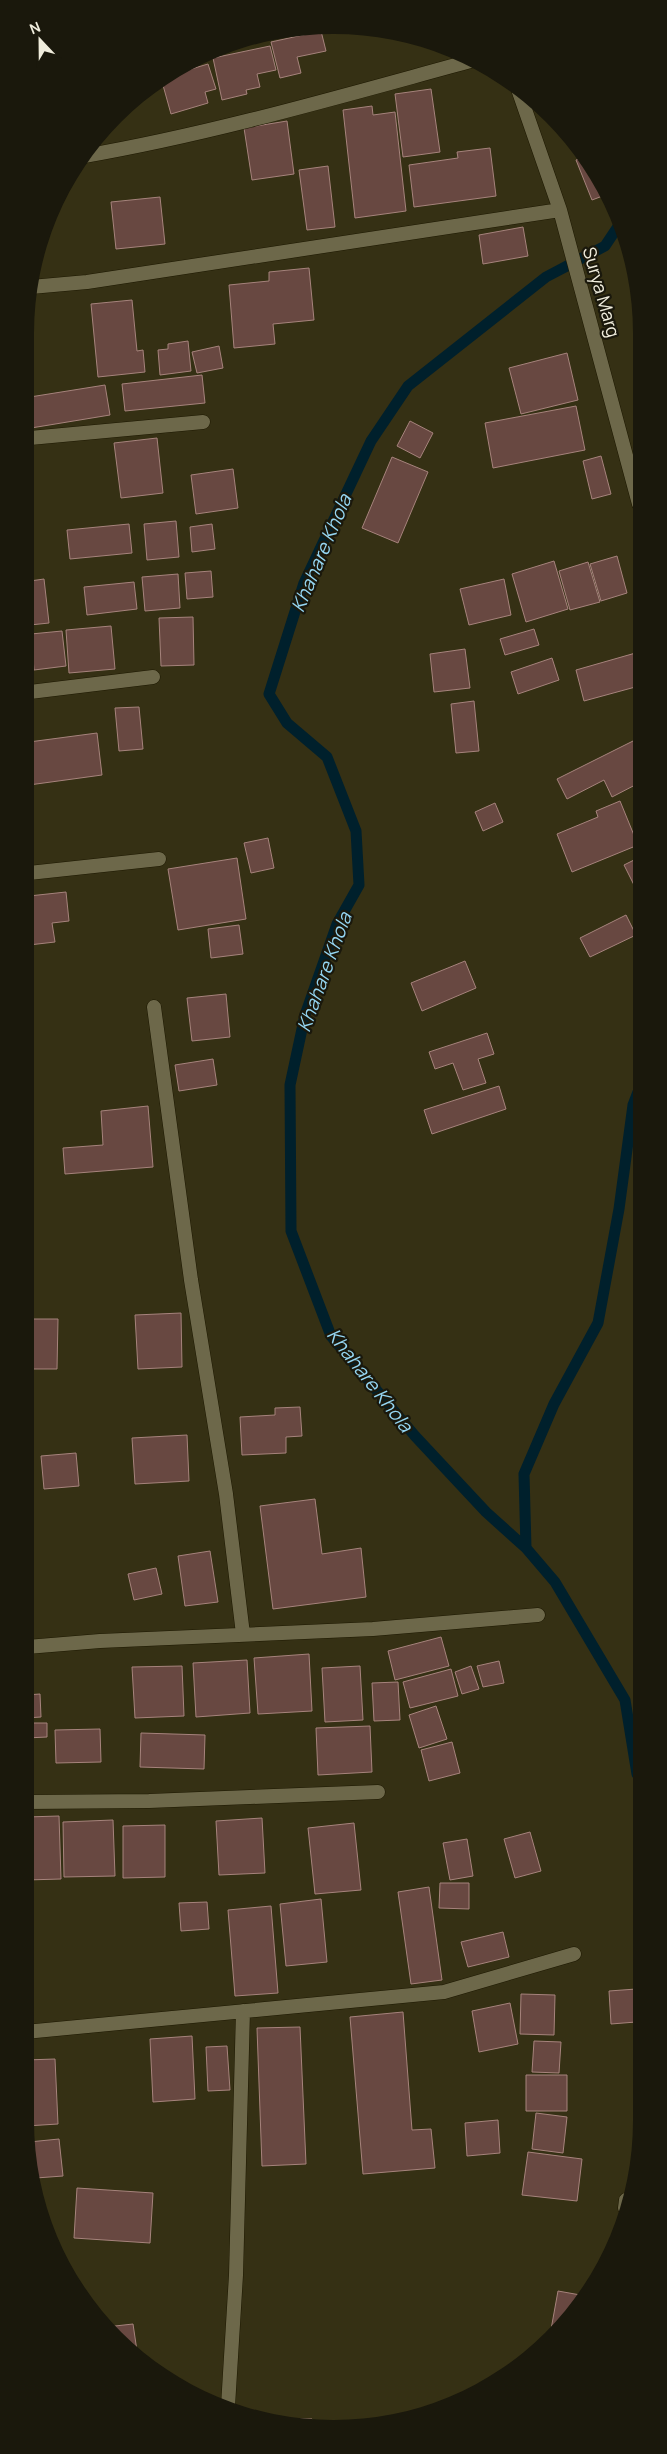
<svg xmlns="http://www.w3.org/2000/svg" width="667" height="2454" viewBox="0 0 667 2454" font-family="Manrope,sans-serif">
<rect width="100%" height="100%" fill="#353014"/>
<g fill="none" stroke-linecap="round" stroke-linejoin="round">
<path stroke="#00202c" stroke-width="11" d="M619 225 605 246 546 277 408 386 371 441 304 583 269 694 287 723 327 757 356 831 359 885 337 924 305 1015 290 1085 291 1231 331 1336 415 1436 486 1512 526 1548 555 1582 625 1700 637 1774
M526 1548 524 1474 554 1404 598 1323 619 1209 633 1105 638 1092"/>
</g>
<path fill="#684841" stroke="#a6837c" d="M321 31 326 51 297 57 301 73 280 78 271 42Z
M270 46 276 70 257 74 260 87 246 90 247 94 222 100 213 58Z
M208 64 216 89 205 92 208 103 171 114 161 78Z
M431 89 440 152 403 157 395 94Z
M372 106 373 115 395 112 406 211 355 218 343 110Z
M287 121 294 174 252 180 244 128Z
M490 148 496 196 414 207 409 165 458 158 457 152Z
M582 158 608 194 592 200 576 160Z
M328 166 335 227 307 230 299 170Z
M160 197 165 244 116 249 111 202Z
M523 227 528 256 483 264 479 235Z
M309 268 314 320 273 324 275 344 234 348 229 285 269 281V272Z
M132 300 137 351 143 350 145 372 98 377 91 304Z
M188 341 191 371 160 375 158 350 168 349V344Z
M219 346 223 368 197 373 192 352Z
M567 353 578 400 521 414 509 368Z
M202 375 205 403 125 411 122 384Z
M105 385 110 415 31 428 30 397Z
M576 406 585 450 493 468 485 423Z
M410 421 433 433 420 458 397 446Z
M157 438 163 493 121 498 114 443Z
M601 456 611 494 592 499 583 461Z
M392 457 428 472 398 543 362 528Z
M233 469 238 508 196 514 191 475Z
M176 521 179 557 147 560 144 524Z
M129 524 132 553 70 559 67 530Z
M212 524 215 549 192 552 190 527Z
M617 556 627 593 601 601 590 564Z
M554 561 568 609 526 622 512 574Z
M588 562 600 602 570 610 559 571Z
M211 571 213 597 187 599 185 573Z
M178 574 180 608 145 611 142 577Z
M44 579 49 623 30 625V581Z
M504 579 511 615 469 625 460 589Z
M134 582 137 609 87 615 84 587Z
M193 617 194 665 161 666 159 618Z
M111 626 115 669 69 673 66 630Z
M534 629 539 645 505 655 500 639Z
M62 631 66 666 34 670 31 634Z
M465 649 470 688 434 692 430 654Z
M639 652V686L584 701 576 670Z
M552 658 559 680 518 694 511 672Z
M474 701 479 751 456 753 451 704Z
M139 707 143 749 119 751 115 708Z
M97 733 102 775 29 785V742Z
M639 738V783L612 797 604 780 567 799 557 779Z
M620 801 638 845 572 872 557 834 598 817 596 811Z
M495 803 503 822 483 831 475 812Z
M268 838 274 868 251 873 244 843Z
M237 858 246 919 178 930 168 869Z
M638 858V893L624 865Z
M66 892 69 921 52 923 55 942 29 945V896Z
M626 915 636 935 590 957 580 938Z
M239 925 243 954 211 958 208 929Z
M465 961 476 988 422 1011 411 983Z
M226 994 230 1037 192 1041 187 998Z
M487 1033 494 1054 478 1059 486 1083 463 1090 453 1063 435 1069 429 1052Z
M213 1059 217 1085 179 1091 175 1065Z
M499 1086 506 1109 432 1134 424 1110Z
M148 1106 153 1167 65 1174 63 1148 103 1145 101 1111Z
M181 1313 182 1367 138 1369 135 1315Z
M28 1319H58L57 1369H27Z
M300 1407 302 1436 286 1437V1453L242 1455 240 1417 275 1415V1408Z
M187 1435 189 1481 135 1484 132 1438Z
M76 1453 79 1486 44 1489 41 1456Z
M315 1499 322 1554 361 1548 366 1597 273 1609 260 1506Z
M210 1551 218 1602 185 1606 178 1556Z
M156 1568 162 1594 134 1600 128 1574Z
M441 1637 449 1666 395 1680 388 1651Z
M309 1654 312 1711 258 1714 254 1658Z
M247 1660 250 1713 196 1717 193 1663Z
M499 1661 504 1683 483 1687 477 1666Z
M182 1666 184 1716 135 1718 132 1667Z
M360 1666 363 1720 325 1722 322 1668Z
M471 1666 479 1689 462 1694 455 1672Z
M451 1669 458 1696 410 1708 403 1682Z
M398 1682 400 1720 374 1721 372 1683Z
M40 1694 41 1717 26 1718V1695Z
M436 1706 447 1739 419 1748 409 1715Z
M26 1723H47V1737L26 1738Z
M370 1726 372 1772 318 1775 316 1728Z
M100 1729 101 1762 56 1763 55 1730Z
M141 1733 205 1735 204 1769 140 1767Z
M452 1742 460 1773 429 1781 421 1750Z
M59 1816 61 1879 26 1880V1817Z
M262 1818 265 1873 219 1875 216 1821Z
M113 1820 115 1876 64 1877 63 1822Z
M354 1823 361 1890 315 1894 308 1828Z
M165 1825V1877L123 1878V1826Z
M530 1832 541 1871 515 1878 504 1839Z
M467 1839 473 1876 450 1880 443 1843Z
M440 1883H469V1909L439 1908Z
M429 1887 442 1980 411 1984 398 1892Z
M321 1899 327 1962 286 1966 280 1904Z
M207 1902 209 1929 181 1931 179 1903Z
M271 1906 278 1993 235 1996 228 1910Z
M503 1932 509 1957 468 1967 461 1942Z
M636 1989V2022L611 2024 609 1991Z
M521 1994 555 1995 554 2035 520 2034Z
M510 2003 518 2044 479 2052 472 2011Z
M403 2012 412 2130 431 2129 435 2168 363 2174 350 2017Z
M300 2027 306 2164 262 2166 257 2028Z
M192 2036 195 2099 153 2102 150 2039Z
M534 2041 561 2042 559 2073 532 2072Z
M227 2046 230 2090 208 2091 206 2047Z
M55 2059 58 2124 26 2126 25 2060Z
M526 2075H567V2111H526Z
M536 2113 567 2117 563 2153 532 2149Z
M498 2120 500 2153 467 2156 465 2123Z
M59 2139 63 2176 36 2178 29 2142Z
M528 2152 582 2159 577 2201 522 2195Z
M77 2188 153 2193 150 2243 74 2238Z
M558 2291 586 2296 550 2335Z
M133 2324 137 2351 106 2327Z
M278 2419H312V2428Z"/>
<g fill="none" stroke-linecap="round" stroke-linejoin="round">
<defs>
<path id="minor" d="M519 92 560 210 639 504
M84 156C216 133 345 95 474 60
M31 287 87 282 560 210
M30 438 203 422
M30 692 153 677
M29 873 159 859
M154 1007 191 1280 226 1494 243 1634
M27 1647 100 1641 373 1629 538 1615
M26 1802 149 1801 378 1792
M25 2032 444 1992 574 1954
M625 2208 626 2200
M228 2406 236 2275 243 2011"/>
</defs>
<use href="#minor" stroke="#1d1800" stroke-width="15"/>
<use href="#minor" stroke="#6d684a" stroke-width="14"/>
</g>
<g text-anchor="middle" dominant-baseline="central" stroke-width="4.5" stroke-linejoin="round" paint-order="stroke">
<g font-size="18" fill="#f0eddd" stroke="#1a180c">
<text transform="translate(602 292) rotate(74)">Surya Marg</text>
</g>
<g font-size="19" font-style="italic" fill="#95d6f2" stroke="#1a180c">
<text transform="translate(321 553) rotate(-67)">Khahare Khola</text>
<text transform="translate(324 972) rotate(-70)">Khahare Khola</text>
<text transform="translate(370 1380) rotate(52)">Khahare Khola</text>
</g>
</g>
<path d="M0 0H667V2454H0ZM333 34H334A299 299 0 0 1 633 333V2121A299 299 0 0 1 334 2420H333A299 299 0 0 1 34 2121V333A299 299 0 0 1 333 34Z" fill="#1a180c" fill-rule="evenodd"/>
<g transform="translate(40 40) rotate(338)" stroke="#1a180c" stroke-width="4" paint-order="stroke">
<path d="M0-4L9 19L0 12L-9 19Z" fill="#f0eddd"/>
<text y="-8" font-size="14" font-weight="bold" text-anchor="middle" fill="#f0eddd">N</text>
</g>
</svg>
